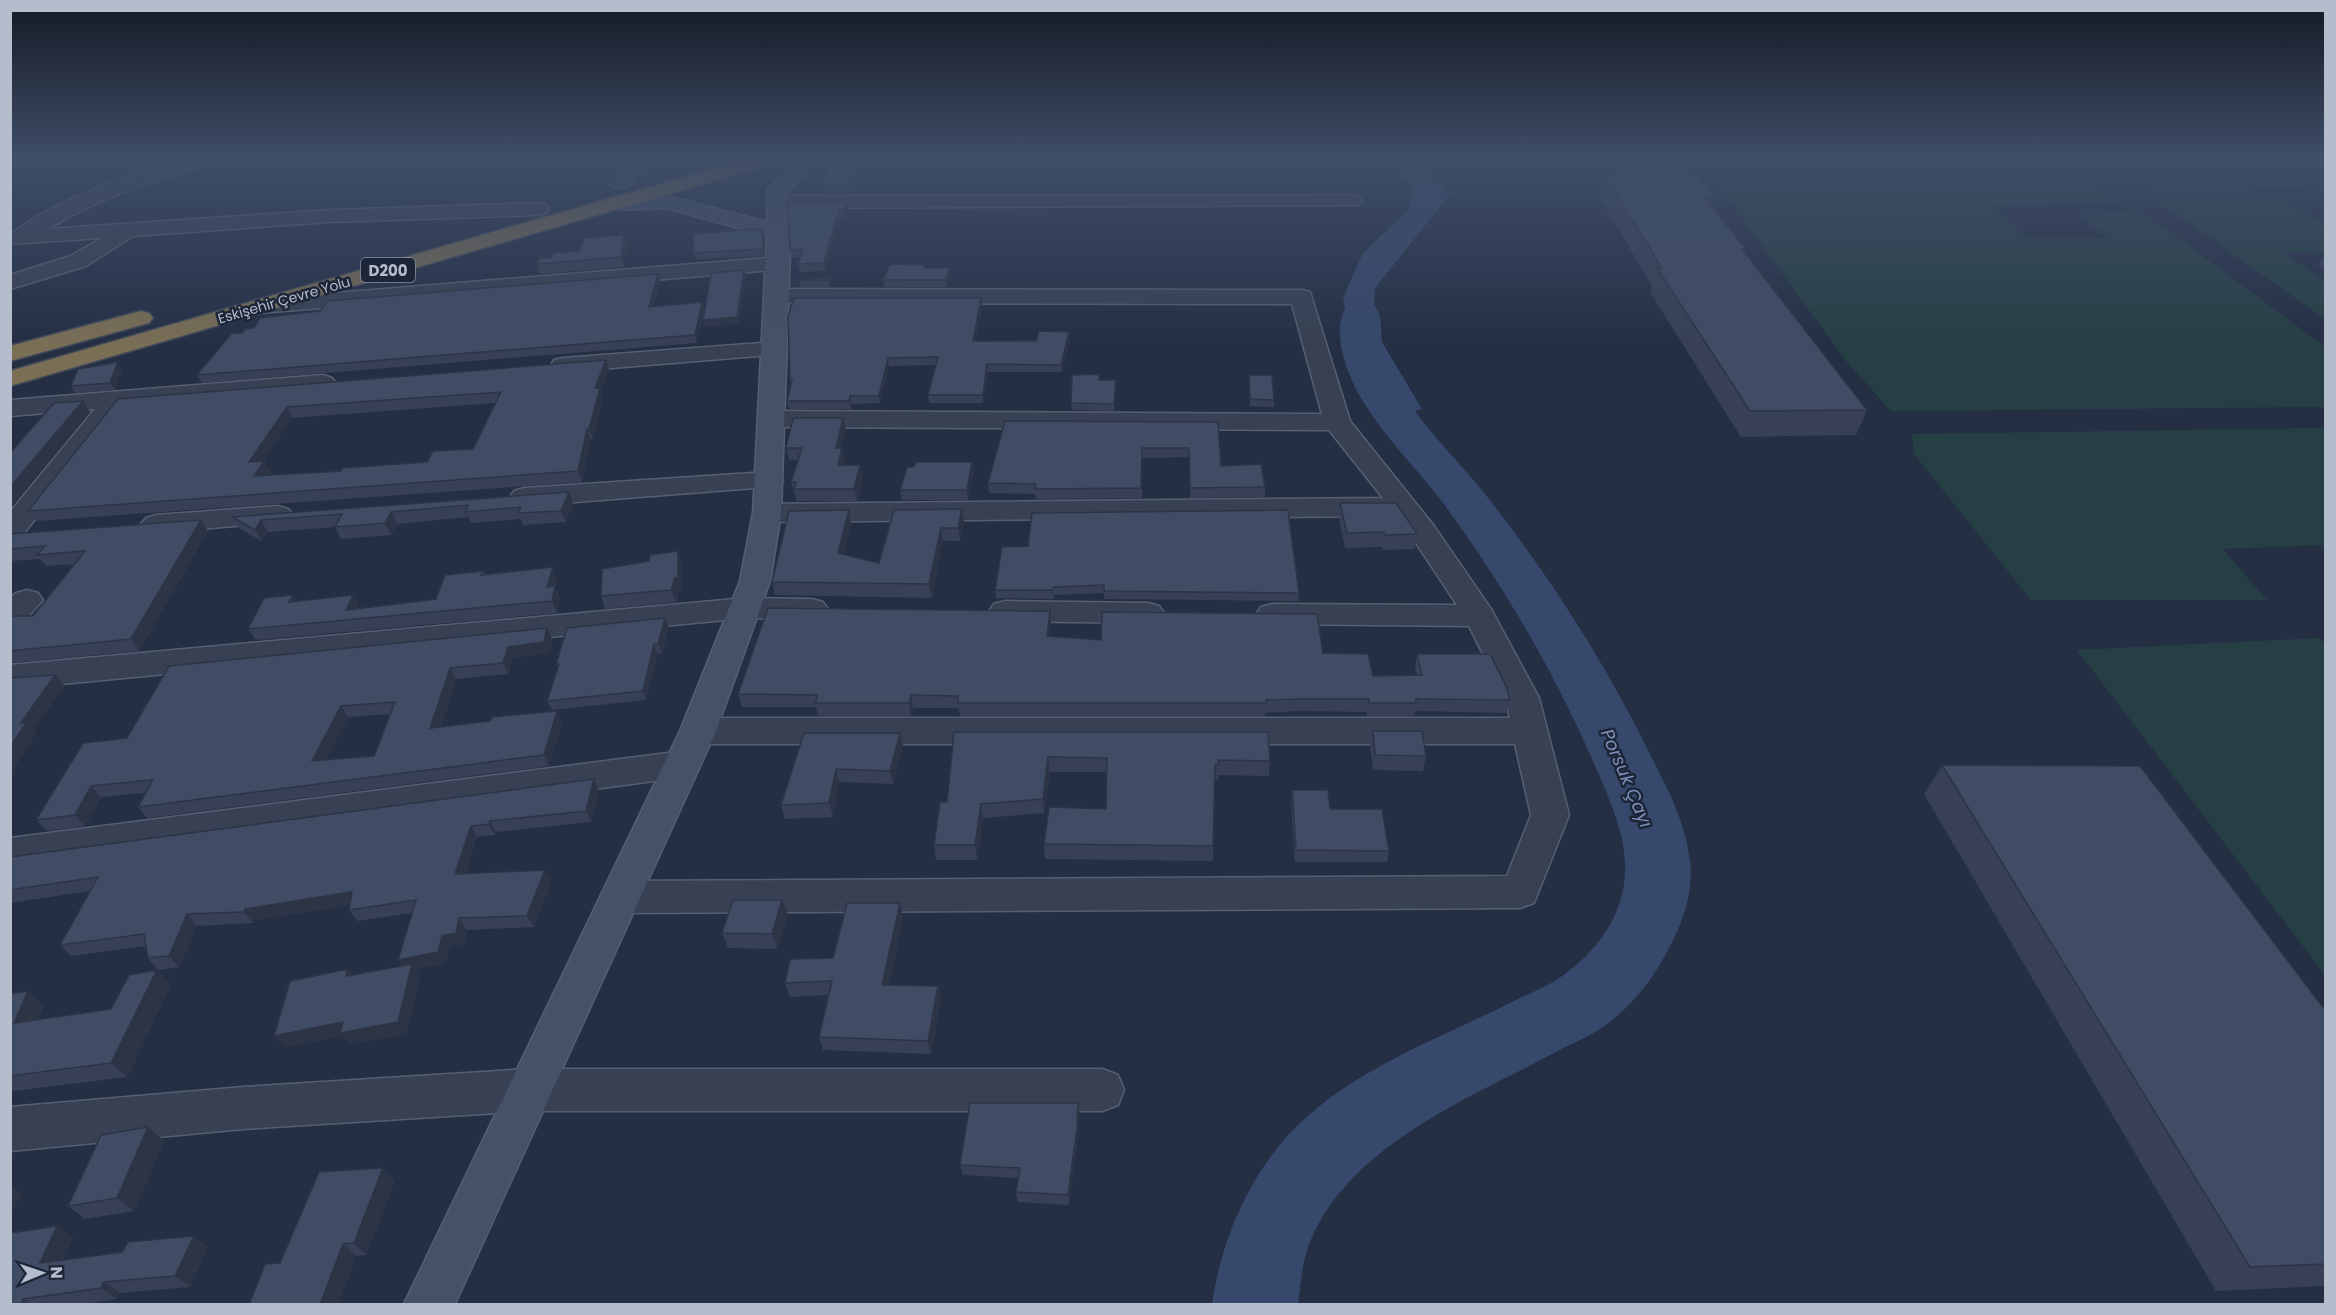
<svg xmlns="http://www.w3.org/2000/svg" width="2336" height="1315" viewBox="0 0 2336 1315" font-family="Poppins,sans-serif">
<rect width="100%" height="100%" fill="#242f44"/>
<path fill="#263f44" d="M1694 160H1770L1783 173 1901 168 1893 160H2063L2124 204 1990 205 2028 238H2107L2080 214 2137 211 2173 234 2325 347V407L1891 411 1846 361 1734 207Z
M2109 160H2325V186L2156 194Z
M2283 199 2325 224V251L2283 252 2325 281V319L2157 201Z
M2325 428V545L2223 549 2267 600H2031L1914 454 1912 434Z
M2319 638 2326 646 2325 975 2077 650Z"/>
<path fill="#36486c" d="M1375 160H1417L1451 193 1375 288 1373 327 1422 409 1400 415 1358 365 1343 298 1363 253 1409 209 1414 186 1386 165Z"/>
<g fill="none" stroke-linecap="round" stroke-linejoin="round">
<path fill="#36486c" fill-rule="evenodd" d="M1361 302 1375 306C1383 318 1380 329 1382 342 1385 361 1393 380 1404 395 1428 433 1462 464 1489 499 1550 577 1603 660 1647 748 1665 784 1686 821 1690 862 1693 890 1685 917 1672 942 1657 973 1637 1001 1610 1022 1593 1035 1572 1043 1554 1053 1469 1098 1349 1146 1310 1242 1302 1261 1301 1284 1298 1304H1212C1222 1234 1255 1161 1310 1114 1365 1066 1441 1037 1506 1005 1523 996 1542 989 1558 979 1598 952 1628 911 1625 862 1623 826 1606 791 1592 759 1552 668 1502 583 1443 503 1415 466 1380 433 1357 391 1345 368 1331 329 1347 306Z"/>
<defs>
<path id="street" d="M180 160H211L209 164C152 181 98 198 48 229L329 210 539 203 546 205 549 209 546 213 539 215 329 222 133 236 86 266 10 289V275L70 256 102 238 10 244V232L15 231C65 195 122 178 180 160Z
M632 160H652L627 188H613L610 184Z
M1352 195 1359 197 1362 201 1359 205 776 208 769 206 766 202 769 198 776 196Z
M778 257 786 259 789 264 786 269 261 313 253 311 249 306 253 301 261 299Z
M777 289 1302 290 1310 292 1350 421 1434 526 1491 609 1539 698 1569 815 1534 903 1520 908 620 913 606 908 600 897 606 886 620 881 1507 876 1531 815 1515 744H698L686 740 680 731 686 722 698 718H1510L1505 698 1469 626 1272 624 1261 621 1256 614 1261 607 1272 604 1457 605 1412 537 1394 513 1385 516 767 522 757 519 753 513 757 507 767 504 1383 498 1329 430 772 427 763 425 759 419 763 413 772 411 1322 414 1292 304 777 303 769 301 766 296 769 291Z
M773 342 782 344 785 349 782 354 563 372 554 370 551 365 554 360 563 358Z
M323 375 332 378 336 383 332 388 125 407 20 538 10 541V512L95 409 10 416V400Z
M769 472 779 474 783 480 779 486 524 506 514 503 510 497 514 491 524 488Z
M278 506 288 509 293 515 288 521 156 533 146 530 141 524 146 518 156 515Z
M27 590 38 593 43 600 21 624 10 627V598L16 593Z
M746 598 812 599 823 602 828 609 823 616 812 619 746 618 10 689V665Z
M1005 601 1148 603 1159 606 1164 613 1159 620 1148 623 1005 621 994 618 989 611 994 604Z
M683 751 696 755 701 764 696 773 683 777 10 868V838Z
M529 1069H1102L1118 1075 1124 1090 1118 1105 1102 1111H529L243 1129 10 1151V1107L243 1087Z"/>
<path id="secondary" d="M797 160H818L788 191 786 202 790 254 781 513 770 581 716 731 455 1304H404L680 731 740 581 753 513 767 236 666 208 615 210 608 208 605 204 608 200 615 198 667 196 767 222 768 189Z"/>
<path id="highway" d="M743 160H774L772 164 10 386V371Z
M141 311 149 313 153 318 149 323 10 361V346Z"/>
</defs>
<use href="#street" stroke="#565f70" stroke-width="3"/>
<use href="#secondary" stroke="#565f70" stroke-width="3"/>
<use href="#highway" stroke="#40495a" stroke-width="3"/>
<use href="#street" fill="#384153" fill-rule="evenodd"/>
<use href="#secondary" fill="#465066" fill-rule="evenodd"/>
<use href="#highway" fill="#7a6e55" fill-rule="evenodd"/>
</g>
<path fill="#374056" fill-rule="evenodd" d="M834 160H855L853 171 860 182 855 194H825L823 182Z
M1603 173 1714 196 1711 206 1746 249 1745 253 1867 410 1856 435 1741 437 1650 292 1652 286 1598 195Z
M787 202 848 210 844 217H840L826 271 800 272 798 264 800 258H792L790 250Z
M624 235 627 245 624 267 540 274 537 264 551 258 579 251Z
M765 238 764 256 696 259 694 253Z
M2325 254V271L2318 266Z
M925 265 926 268H950L951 275 947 287H884L883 280Z
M829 278 830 284 829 287H800L799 280Z
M660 282 653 307 702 302 704 310 697 343 202 383 197 375 242 333Z
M982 306 975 341 1070 340 1062 372H988L983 403H929L928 395 936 365 889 366 880 403 852 404 851 409H789L787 401 791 385 790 380Z
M606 360 609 370 601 391 603 398 593 439H591L582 482 36 521 28 511 118 399ZM495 403 473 449 427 462 341 471 268 475 270 472 264 461H263L292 418Z
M122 369 115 390 75 393 71 386Z
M1249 375 1274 400V407L1250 406Z
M1099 380H1116L1114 411 1072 410 1071 403Z
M843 418 846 430 841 448 844 460 843 465H860L863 477 857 501H797L791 482 798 460H789L786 448Z
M1218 422 1221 466 1265 487V497L1190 498 1189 457 1142 458V498L1036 499 1035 494 989 493 988 483Z
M972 462 973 472 968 500H902L900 490 914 467Z
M569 492 573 504 566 522 523 525 521 519 471 523 468 517 397 524 391 535 341 539 335 527 268 532 262 541 240 529 232 517Z
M1340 503 1417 534 1415 549 1382 550V547L1345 548 1339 518Z
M962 509 964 522 960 541H943L932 598 775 595 772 582 849 510 851 523 844 554 879 563Z
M201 520 208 531 139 651 10 663V616H33L75 564 46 566 40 559 10 561V534Z
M1002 547 1299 593 1298 601 1104 599V593L1054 595V599L996 598 995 590Z
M682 563V590H679L676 602 605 609 601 596Z
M483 571 485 575 557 578 555 587 560 598 557 613 256 640 248 629 353 595 359 607V608L436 599Z
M1050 611 1051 624 1049 636 1323 653 1373 676 1417 675 1415 667 1417 654 1510 700 1506 713 1415 711 1414 716H1367V712L1300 711 1265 713V716H960L958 708H913L911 716H818L816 707H742L738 694Z
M665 618 669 628 662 653 658 654 646 700 552 710 547 701 558 668 556 664Z
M547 628 552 639 549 653 513 658 508 674 456 679 441 727 490 721 557 711 562 722 549 766 147 818 138 807 146 793 101 797 85 826 47 831 36 820 127 738ZM390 714 374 756 326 760 348 717Z
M1373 731 1426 756 1423 771 1373 770 1370 746Z
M954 732 1270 761 1269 776 1218 775V780H1215L1213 861 1045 859 1044 844 1106 809V772H1050L1044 813 983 818 977 860H936L934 845 947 802Z
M804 733H900L903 746 893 784 839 782 833 817 785 819 781 805Z
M1942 765 2325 1010V1286L2216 1291 1924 794Z
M594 779 599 791 591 822 496 832 495 835 477 837 466 873 551 882 534 927 466 930 464 944 449 947 446 963 415 969 420 976 406 1034 350 1044 343 1036 285 1047 274 1036 352 975 403 966 398 960 412 913 357 921 349 910 350 905 254 920 253 923 197 926 179 967 158 970 148 958 146 946 71 956 60 945 90 891 10 903V857Z
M1292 790 1389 851 1387 862H1295L1291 802Z
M788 914 777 949 728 948 722 933Z
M903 917 889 985 938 986 941 1000 931 1054 823 1050 819 1037 828 995 790 997 785 983 833 958Z
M157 970 171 985 127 1077 14 1091 10 1089V994L28 991 44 1005 38 1019 111 1009Z
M1079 1113 1078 1139 1069 1205 1018 1202 1016 1192 1018 1178 963 1175 960 1165Z
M148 1127 164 1141 134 1211 85 1219 68 1206Z
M395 1181 366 1255 356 1256 338 1305H249Z
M57 1226 73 1238 63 1260 122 1252 194 1236 208 1247 190 1287 120 1293 117 1299 79 1305H10Z"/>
<path fill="#2d3446" d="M851 160H855L850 182 848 171Z
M858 171 860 182 855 194 853 182Z
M846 202 848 210 844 217 843 209Z
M839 209 840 217 826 271 824 263Z
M763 231 765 238 764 256 762 249Z
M624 235 627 245 624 267 621 257Z
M950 268 951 275 947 287 946 280Z
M744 270 746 276 739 324 705 327 703 320Z
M658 274 660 282 651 315 649 307Z
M981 298 982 306 974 348 973 341Z
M702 302 704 310 697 343 695 335Z
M1069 332 1070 340 1062 372 1061 365Z
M888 358 889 366 880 403 879 396Z
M606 360 609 370 601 391 603 398 593 439 589 429 595 388Z
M118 362 122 369 115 390 110 383Z
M987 364 988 372 983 403V395Z
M1116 380 1117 387 1114 411V404Z
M850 396 852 404 851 409 849 401Z
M83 401 90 412 10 508V487Z
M287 407 292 418 255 473 249 462Z
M843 418 846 430 838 460 836 448Z
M587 429 591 439 582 482 578 471Z
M842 448 844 460 840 477 838 465Z
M264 461 270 472 260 486 254 476Z
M972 462 973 472 968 500 967 490Z
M860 465 863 477 857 501 854 489Z
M569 492 573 504 566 522 561 511Z
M962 509 964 522 960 541 958 528Z
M849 510 851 523 841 566 838 553Z
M391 512 397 524 391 535 385 523Z
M201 520 208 531 139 651 131 639Z
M261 520 268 532 262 541 255 530Z
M941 528 943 541 932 598 929 584Z
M678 551 682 563V590H679L676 602 671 590Z
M553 567 557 578 555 587 560 598 557 613 552 601 547 587Z
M293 595 300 606 289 602Z
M353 595 359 607 354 619 346 610Z
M1050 611 1051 624 1048 649 1047 636Z
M665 618 669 628 662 653 658 644Z
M547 628 552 639 549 653 513 658 508 674 503 663 508 647Z
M654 644 658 654 646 700 643 691Z
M450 668 456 679 437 739 430 728Z
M55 675 65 686 34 729 37 733 10 775V747L21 723Z
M911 695 913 708 911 716 909 703Z
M341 706 348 717 320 772 312 761Z
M557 711 562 722 549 766 544 755Z
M900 733 903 746 893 784 890 771Z
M1048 757 1050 772 1044 813 1043 799Z
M836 769 839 782 833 817 829 803Z
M594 779 599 791 591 822 586 811Z
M91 786 101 797 85 826 75 815Z
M981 804 983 818 977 860 975 845Z
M490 821 496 832 495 835 489 824Z
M471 826 477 837 462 885 455 874Z
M545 870 551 882 534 927 527 916Z
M352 892 360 903 254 920 253 923 244 912 245 909Z
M782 900 788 914 777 949 772 934Z
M900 903 903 917 886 999 882 985Z
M187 914 197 926 179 967 169 956Z
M459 918 466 930 464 944 449 947 446 963 415 969 420 976 406 1034 350 1044 343 1036 285 1047 274 1036 406 971 398 960 442 936Z
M348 969 357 980 346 976Z
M157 970 171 985 127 1077 111 1063Z
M938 986 941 1000 931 1054 928 1041Z
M28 991 44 1005 30 1037 14 1023Z
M1078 1103 1079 1113 1078 1139 1069 1205 1068 1195Z
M148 1127 164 1141 134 1211 117 1198Z
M383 1168 395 1181 366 1255 354 1243Z
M10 1185 22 1193 10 1215Z
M57 1226 73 1238 57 1274 40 1263Z
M194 1236 208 1247 190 1287 175 1276Z
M343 1244 356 1256 338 1305H320Z
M104 1282 120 1293 117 1299 101 1288Z
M23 1299 31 1305H20Z"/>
<path fill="#404b64" stroke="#2d3446" stroke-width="1.5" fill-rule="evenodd" d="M834 160H851L848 171H858L853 182H823Z
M1693 172 1714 196H1703L1746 249H1742L1867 410 1750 411 1657 268H1662L1603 173Z
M787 202H846L843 209H839L824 263 798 264 803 249 790 250Z
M754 229 763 231 762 249 694 253 693 234Z
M624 235 621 257 537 264 539 258H551L553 253 579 251 584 238Z
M890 264 925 265 924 268H950L946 280H883Z
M744 270 737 317 703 320 711 273Z
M658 274 649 307 702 302 695 335 197 375 232 333H242L245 329 254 328 260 318 320 311 327 301Z
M829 278 828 280H799L800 279Z
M794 298H981L973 341H1036L1039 331 1069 332 1061 365 987 364 983 395H928L938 357 888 358 879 396H850L849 401H787L792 380H790L788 317Z
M606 360 595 388H600L589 429H587L578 471 28 511 118 399ZM501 392 473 449 433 451 427 462 342 468 341 471 254 476 264 461 249 462 287 407Z
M118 362 110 383 71 386 78 369Z
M1099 374V380H1116L1114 404 1071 403 1072 375Z
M1249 375H1272L1274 400 1250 399Z
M83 401 10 487V453L54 403Z
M793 418H843L836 448H842L838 465H860L854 489H794L796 482H791L802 448H786Z
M1005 421 1218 422 1221 466 1261 464 1265 487 1190 488 1189 448H1142L1141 488 1035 489 1036 484 988 483Z
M916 462H972L967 490H900L907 467H914Z
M569 492 561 511 518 513 521 507 465 512 468 505 391 512 385 523 335 527 342 514 261 520 255 530 232 517Z
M1340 503H1396L1417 534 1384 535V532L1347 533Z
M962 509 958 528H941L929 584 772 582 789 511 849 510 838 553 879 563 894 510Z
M1288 510 1299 593 1104 591V585L1054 587 1053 590H995L1002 547 1028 546 1032 513Z
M201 520 131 639 10 651V616H33L85 551 37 555 45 546 10 549V534Z
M678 551V578H675L671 590 601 596 602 569 649 561 650 555Z
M553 567 547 587 555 586 552 601 248 629 264 598 293 595 289 602 353 595 346 610 436 599 445 575 483 571 481 575Z
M768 608 1050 611 1047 636 1101 640 1102 612 1317 614 1323 653 1368 654 1373 676 1422 675 1417 654H1490L1506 686 1510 700 1416 699V703H1369V699H1301L1266 700V703H958V696L911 695 909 703H815L818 695 738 694Z
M665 618 658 644H654L643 691 547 701 559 664H556L567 628Z
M547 628 544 642 508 647 503 663 450 668 430 728 490 721 492 717 557 711 544 755 138 807 153 780 91 786 75 815 36 820 83 743 127 738 169 666ZM395 702 374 756 312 761 341 706Z
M55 675 21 723 27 722 10 747V678Z
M1373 731H1422L1426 756 1375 755Z
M954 732H1268L1270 761 1218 760 1219 765H1215L1213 846 1044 844 1049 807 1106 809 1107 758 1048 757 1043 799 981 804 975 845H934L940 802H947Z
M804 733H900L890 771 836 769 829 803 781 805Z
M1942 765 2140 766 2325 1010V1264L2250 1267Z
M594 779 586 811 490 821 489 824 471 826 455 874 545 870 527 916 459 918 456 933 442 936 438 952 398 960 416 900 349 910 352 892 245 909 244 912 187 914 169 956 148 958 144 934 60 945 98 877 10 890V857Z
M1292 790H1328L1330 809H1382L1389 851 1296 850Z
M733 900H782L772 934 722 933Z
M847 903H900L882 985 938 986 928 1041 819 1037 832 981 785 983 790 959 833 958Z
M412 964 398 1022 340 1033 343 1022 274 1036 290 981 348 969 346 976Z
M157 970 111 1063 10 1076V994L28 991 14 1023 111 1009 129 975Z
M970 1103H1078L1077 1128 1068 1195 1016 1192 1020 1168 960 1165Z
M148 1127 117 1198 68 1206 101 1135Z
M383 1168 354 1243 343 1244 320 1305H249L265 1264 280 1263 319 1172Z
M57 1226 40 1263 122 1252 128 1242 194 1236 175 1276 104 1282 101 1288 23 1299 20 1305H10V1233Z"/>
<linearGradient id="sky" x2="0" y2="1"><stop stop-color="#141a25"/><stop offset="0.46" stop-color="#3f4d67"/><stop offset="1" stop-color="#3f4d67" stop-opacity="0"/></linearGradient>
<rect width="2336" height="345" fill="url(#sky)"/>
<g text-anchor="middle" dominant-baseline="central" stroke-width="5" stroke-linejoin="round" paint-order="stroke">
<g font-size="14" fill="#b5bdcd" stroke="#1d2638">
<text transform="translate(284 300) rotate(-16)">Eskişehir Çevre Yolu</text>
</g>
<rect fill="#1d2638" stroke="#8790a0" stroke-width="1.5" x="361" y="258" width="54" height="24" rx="4.5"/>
<g font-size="15" font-weight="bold" fill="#b5bdcd">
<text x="388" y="270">D200</text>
</g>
<g font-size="18" font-style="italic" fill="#7b8fb7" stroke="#1d2638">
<text transform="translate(1627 778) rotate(67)">Porsuk Çayı</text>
</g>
</g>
<rect width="2336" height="1315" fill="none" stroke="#b5bdcd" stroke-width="24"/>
<g transform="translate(42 1273) rotate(88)" stroke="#1d2638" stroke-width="4.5" paint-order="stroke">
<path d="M0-4.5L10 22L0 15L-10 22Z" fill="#b5bdcd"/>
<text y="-9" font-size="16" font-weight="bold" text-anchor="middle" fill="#b5bdcd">N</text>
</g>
</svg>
